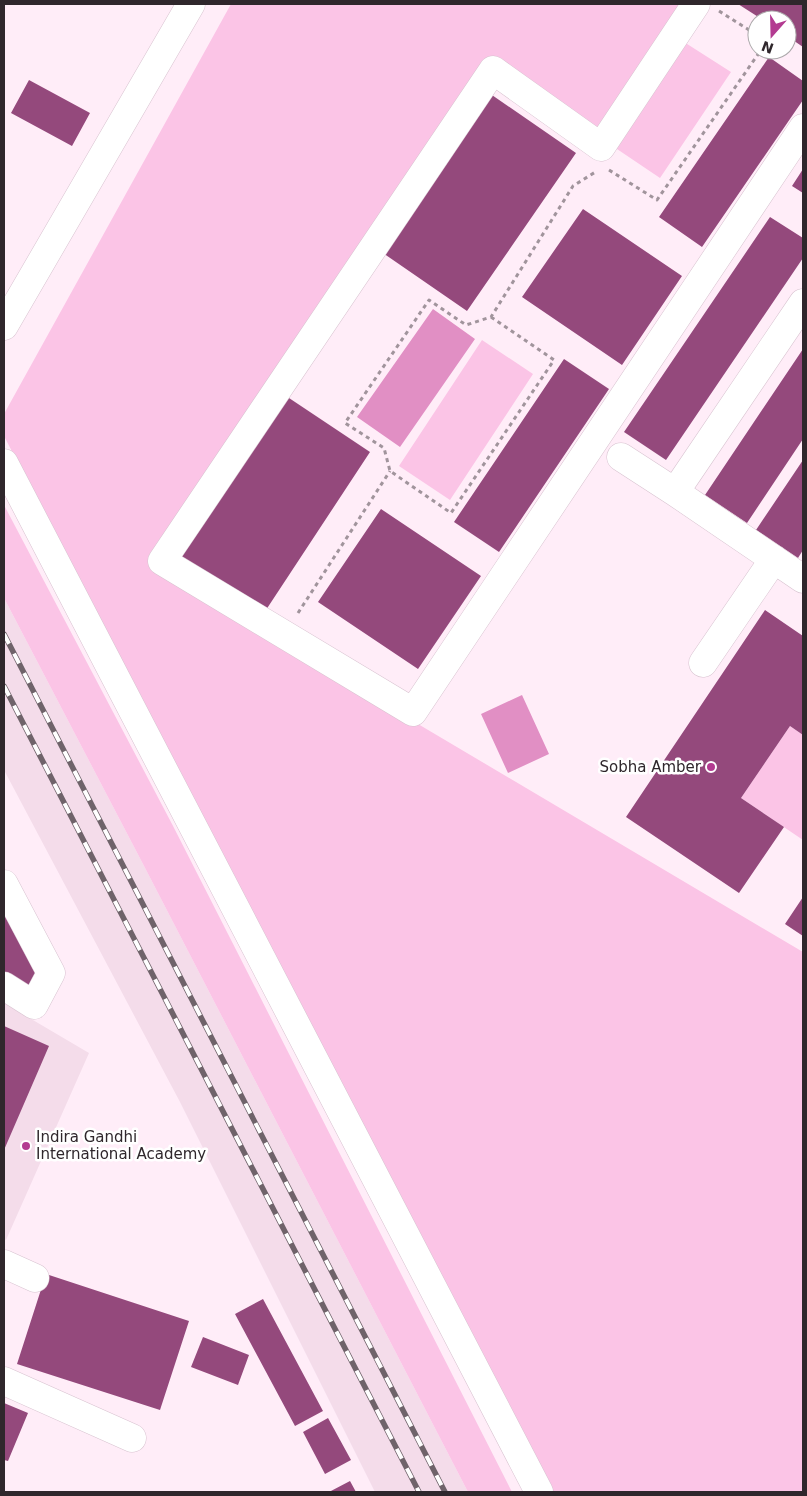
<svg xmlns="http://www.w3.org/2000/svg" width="807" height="1496" viewBox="0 0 807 1496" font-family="'DejaVu Sans',sans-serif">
<rect width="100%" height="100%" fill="#ffedf8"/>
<path fill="#f4dcea" d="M4 598 144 866 468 1492H375L180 1102 4 770Z
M4 1003 89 1053 6 1240 4 1239Z"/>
<path fill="#fbc4e6" d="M231 4H687L601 134 492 60 154 564 418 724 803 952V1492H551L4 436V414Z
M684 42 731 72 660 178 614 147Z
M482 340 533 374 450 500 399 466Z
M4 505 172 824 512 1492H468L144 866 4 598Z
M790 726 803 735V840L741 798Z"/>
<path fill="#e18fc4" d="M433 309 475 339 400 447 357 417Z
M522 695 549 754 508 773 481 714Z"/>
<path fill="#94497c" d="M738 4H803V47L787 36V20H763Z
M769 57 803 81V100L702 247 659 217Z
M29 80 90 113 72 146 11 113Z
M489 93 576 153 467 311 380 251Z
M803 169V193L792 186Z
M583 209 682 276 622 365 522 297Z
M770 217 803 238V258L666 460 624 432Z
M803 349V439L747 523 705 495Z
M564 359 609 389 499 552 454 522Z
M283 394 370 452 264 613 176 556Z
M803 460V550L798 558 756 530Z
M381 509 481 576 418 669 318 602Z
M765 610 803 636V735L790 726 741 798 784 827 739 893 626 817Z
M803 897V936L785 924Z
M4 899 44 976 33 999 4 980Z
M4 1026 49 1046 4 1150Z
M46 1274 189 1321 160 1410 17 1364Z
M263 1299 323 1411 295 1426 235 1314Z
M203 1337 249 1355 238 1385 191 1367Z
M4 1403 28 1413 8 1461 4 1460Z
M328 1418 351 1460 325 1474 303 1432Z
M350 1481 356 1492H329Z"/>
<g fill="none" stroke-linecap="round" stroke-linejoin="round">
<defs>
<path id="minor" d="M696 4 601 147 493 70 162 561 413 712 803 128
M4 326 191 4
M621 457 675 492 803 579
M4 463 539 1492
M675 492 803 303
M703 663 774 559
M4 884 51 973 34 1005 4 986
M4 1264 35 1278
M4 1381 132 1438"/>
</defs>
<use href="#minor" stroke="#d8c3d0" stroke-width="29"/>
<path stroke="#a1949c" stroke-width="3" stroke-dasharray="4 4" stroke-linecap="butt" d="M719 11 757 35
M609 170 657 200 761 50
M491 317 554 360 451 513 390 471 384 448 345 423 429 300 466 325 491 317 573 186 597 171
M298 613 390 471"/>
<use href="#minor" stroke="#fff" stroke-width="28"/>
<defs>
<path id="rail" d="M4 634 445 1492
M4 686 419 1492"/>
</defs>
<use href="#rail" stroke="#6f636a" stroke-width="5.5"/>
<use href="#rail" stroke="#fff" stroke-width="4" stroke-dasharray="11" stroke-linecap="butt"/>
</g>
<g fill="#b33b91" stroke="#fff" stroke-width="2">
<circle cx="711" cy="767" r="5"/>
<circle cx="26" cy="1146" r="5"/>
</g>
<g text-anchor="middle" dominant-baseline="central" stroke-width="5" stroke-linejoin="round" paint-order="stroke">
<g font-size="15" fill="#2f272c" stroke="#fff" text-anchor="end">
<text x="701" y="767">Sobha Amber</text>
<text x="36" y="1137" text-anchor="start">Indira Gandhi<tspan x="36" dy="17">International Academy</tspan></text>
</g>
</g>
<rect width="807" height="1496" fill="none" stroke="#2f272c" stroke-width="10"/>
<g transform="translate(772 35) rotate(200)"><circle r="24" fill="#ffffff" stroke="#aca9ab"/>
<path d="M0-4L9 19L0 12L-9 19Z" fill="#b33b91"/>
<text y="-8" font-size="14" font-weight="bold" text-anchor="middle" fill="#2f272c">N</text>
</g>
</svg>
